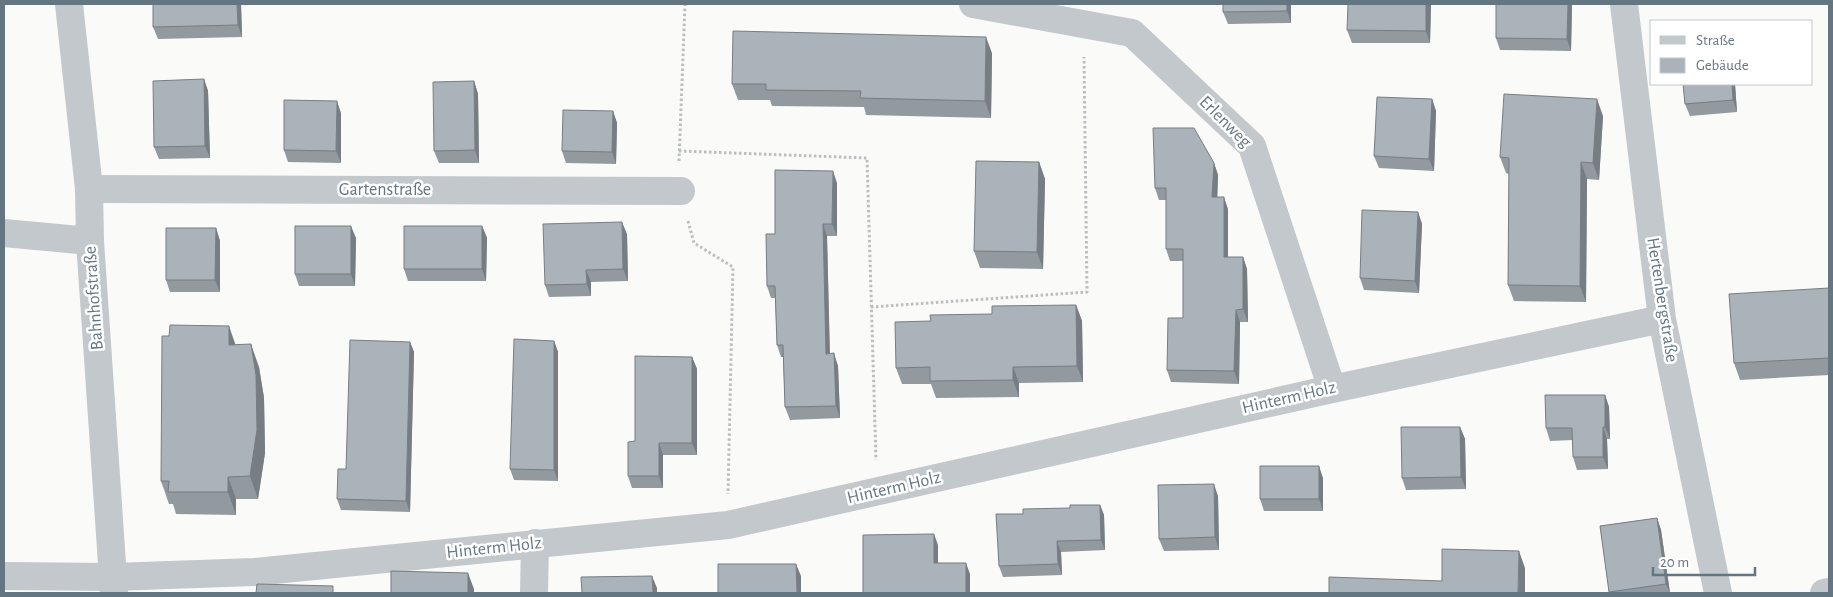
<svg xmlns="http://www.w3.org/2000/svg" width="1833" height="597" viewBox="0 0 1833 597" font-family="'Alegreya Sans',sans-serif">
<rect width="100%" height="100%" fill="#fafaf8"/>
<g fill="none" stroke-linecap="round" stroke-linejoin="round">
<path stroke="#bbbfc2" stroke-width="3" stroke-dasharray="2.5 2.5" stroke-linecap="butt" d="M679 151 867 158 876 460
M679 161 685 4
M688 221 694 243 733 267 728 494
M871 307 1087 292 1084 57"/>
<path stroke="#c3c8cc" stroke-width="28" d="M973 4 1132 33 1252 146 1332 389
M1624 4 1662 319 1718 593
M89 189 681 191
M4 233 90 241
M4 576 113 577 254 572 728 525 1332 389 1662 319
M534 593 535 543
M1824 593 1829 592"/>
<path stroke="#c3c8cc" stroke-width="28" d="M69 4 89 189 90 241 114 593"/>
</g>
<path fill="#929a9f" d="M153 4H241L242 37 158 39 153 27Z
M1223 4H1291V23L1228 24 1223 12Z
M1431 4 1430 43H1352L1347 30Z
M1572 4 1571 51 1500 50 1496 38Z
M992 53 991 118 866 115 864 107 772 106 770 100H738L732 84Z
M204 79 208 91 210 158 159 159 154 147Z
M474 81 478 94 479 163H439L434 151Z
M1683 84H1735L1737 112 1690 116 1685 104Z
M1432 99 1436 111 1434 171 1379 168 1374 156Z
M613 111 617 123 616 164 566 163 562 151Z
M341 113V163L288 162 284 150Z
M1603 116 1599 180 1587 179 1586 302 1514 301 1508 285 1509 174 1506 173 1500 157Z
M1039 162 1045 179 1043 269 980 268 974 251Z
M1214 163 1218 175 1217 197 1228 209V257H1243L1247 269 1248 322H1240L1239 384 1171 382 1167 370 1183 318V261H1170L1166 249V200H1159L1155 188Z
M837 183V236H827L830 354 838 366 840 418 790 420 785 407 783 357H781L777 345 775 298H771L767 286 775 234Z
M1418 212 1422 224 1419 293 1364 290 1360 278Z
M482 226 487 238 486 281H408L404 269Z
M216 228 220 241V292H170L166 280Z
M627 234 628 281 591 282V296L549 297 545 285Z
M356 238 355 286H299L295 274Z
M1829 288V375L1740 380 1734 363Z
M1076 305 1082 321 1083 382 1019 383V397L936 398 931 384H902L896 368 931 321Z
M554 341 558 352V481L514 480 510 469Z
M410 342 414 352 410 512 341 510 337 499 346 469Z
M235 344 259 367 264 398 265 453 258 499H236V515L176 514 173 504H169L161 481Z
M692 357 697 369V455H663V488H632L628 476 635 441Z
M1605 395 1609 407 1610 439H1607L1608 469 1577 470 1573 457V440L1550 441 1546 428Z
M1460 427 1465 439 1466 489 1406 490 1402 478Z
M1323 478V511H1264L1260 499Z
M1218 496 1219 550 1164 551 1159 539Z
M1100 505 1104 515 1105 550 1061 552 1062 575 1003 577 999 566 1023 514Z
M1657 518 1661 530 1670 593H1610L1600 526Z"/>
<path fill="#777d82" d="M237 4H241L242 37 238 25Z
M1287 4H1291V23L1287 11Z
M1426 4H1431L1430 43 1426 31Z
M1568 4H1572L1571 51 1567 39Z
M986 37 992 53 991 118 985 101Z
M204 79 208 91 210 158 205 146Z
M474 81 478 94 479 163 475 150Z
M1732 84H1735L1737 112 1733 100Z
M1432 99 1436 111 1434 171 1429 159Z
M1597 99 1603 116 1599 180 1593 163Z
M337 101 341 113V163L336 151Z
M613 111 617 123 616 164 612 152Z
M1039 162 1045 179 1043 269 1037 252Z
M1581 162 1587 179 1586 302 1580 286Z
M1214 163 1218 175 1217 209 1212 197Z
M833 171 837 183V236L832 224Z
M1224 197 1228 209V269L1224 257Z
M1418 212 1422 224 1419 293 1415 281Z
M622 222 627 234 628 281 623 269Z
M823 224 827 236 830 366 826 354Z
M351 226 356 238 355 286 351 274Z
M482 226 487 238 486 281 482 269Z
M216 228 220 241V292L215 280Z
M1243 257 1247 269 1248 322 1243 309Z
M586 270 591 282V296L587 284Z
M1076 305 1082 321 1083 382 1077 366Z
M1236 310 1240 322 1239 384 1234 371Z
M229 326 237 349 229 345Z
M554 341 558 352V481L554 470Z
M410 342 414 352 410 512 406 501Z
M251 344 259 367 264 398 265 453 258 499 250 476Z
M834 353 838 366 840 418 836 406Z
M692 357 697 369V455L692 443Z
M1013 367 1019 383V397L1013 380Z
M1605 395 1609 407 1610 439 1605 427Z
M4 414 5 416 4 434Z
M1460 427 1465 439 1466 489 1461 477Z
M1603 427 1607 439 1608 469 1603 457Z
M659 443 663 455V488L659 476Z
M1319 466 1323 478V511L1319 499Z
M228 477 236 499V515L228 492Z
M1214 484 1218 496 1219 550 1215 537Z
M1100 505 1104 515 1105 550 1101 540Z
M1657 518 1661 530 1670 593 1666 584Z
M934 534 938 545V575L934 563Z
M1057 541 1061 552 1062 575 1058 564Z
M1519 551 1525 568V593H1518Z
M966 563 970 574V593H966Z
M796 564 801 576V593H797Z
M468 573 474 589V593H468Z
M652 576 657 588V593H653Z"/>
<path fill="#aab3b9" stroke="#777d82" d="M153 4H237L238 25 153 27Z
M1223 4H1287V11L1223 12Z
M1348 4H1426V31L1347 30Z
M1496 4H1568L1567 39 1496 38Z
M733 31 986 37 985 101 860 98 861 91 766 90V84H732Z
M204 79 205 146 154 147 153 81Z
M474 81 475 150 434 151 433 82Z
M1683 84H1732L1733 100 1685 104Z
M1504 94 1597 99 1593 163 1581 162 1580 286 1508 285 1509 158 1500 157Z
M1377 97 1432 99 1429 159 1374 156Z
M284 100 337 101 336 151 284 150Z
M563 110 613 111 612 152 562 151Z
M1153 128H1194L1214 163 1212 197H1224V257H1243V309L1236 310 1234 371 1167 370 1168 318H1183V249H1166V188H1155Z
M976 161 1039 162 1037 252 974 251Z
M775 170 833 171 832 224H823L826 354 834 353 836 406 785 407 783 345H777L775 286H767L766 234H775Z
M1362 210 1418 212 1415 281 1360 278Z
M622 222 623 269 586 270 587 284 545 285 543 224Z
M295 226H351V274H295Z
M404 226H482V269H404Z
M166 228H216L215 280H166Z
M1829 288V358L1734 363 1729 294Z
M1076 305 1077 366 1013 367V380L930 381V367L896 368 895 322 931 321 930 315 992 314V306Z
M170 325 229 326V345L251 344 256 375 257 430 250 476 228 477V492H168L169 481H161L162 336H169Z
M514 339 554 341V470L510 469Z
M350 340 410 342 406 501 337 499 338 469H346Z
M635 356 692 357V443H659V476H628V442L635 441Z
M1545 395H1605V427H1603V457H1573L1572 428H1546Z
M1401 427H1460L1461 477 1402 478Z
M1260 466H1319V499H1260Z
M1214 484 1215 537 1159 539 1158 485Z
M1070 505H1100L1101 540 1057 541 1058 564 999 566 996 514H1023V509L1070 508Z
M1657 518 1666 584 1609 592 1600 526Z
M934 534V563H966V593H863V535Z
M1442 549 1519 551 1518 593H1329V577L1442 581Z
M718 564H796L797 593H718Z
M391 571 468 573V593H391Z
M652 576 653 593H582L581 577Z
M257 584 333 586V593H256Z"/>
<g text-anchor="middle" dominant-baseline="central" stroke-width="5" stroke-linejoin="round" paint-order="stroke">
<g font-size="18" fill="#657683" stroke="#fff">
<text transform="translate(1225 122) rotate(45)">Erlenweg</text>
<text x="385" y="190">Gartenstraße</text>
<text transform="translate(94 298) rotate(-94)">Bahnhofstraße</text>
<text transform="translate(1662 300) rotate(81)">Hertenbergstraße</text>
<text transform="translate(1289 398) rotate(-13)">Hinterm Holz</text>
<text transform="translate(894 488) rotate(-13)">Hinterm Holz</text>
<text transform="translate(494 548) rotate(-6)">Hinterm Holz</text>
</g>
</g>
<rect width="1833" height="597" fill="none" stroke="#657683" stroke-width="10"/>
<rect x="1650" y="20" width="162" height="65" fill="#ffffff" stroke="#c1c8cd"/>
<rect x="1660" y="36" width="25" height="8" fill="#c3c8cc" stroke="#c1c8cd"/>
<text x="1696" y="45" font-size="15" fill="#657683">Straße</text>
<rect x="1660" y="58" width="25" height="15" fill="#aab3b9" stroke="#c1c8cd"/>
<text x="1696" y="70" font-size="15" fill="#657683">Gebäude</text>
<path d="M1653 567v8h102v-8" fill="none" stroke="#657683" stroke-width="2.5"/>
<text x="1660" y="567" font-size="15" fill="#657683" stroke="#ffffff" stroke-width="4" paint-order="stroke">20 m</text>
</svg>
